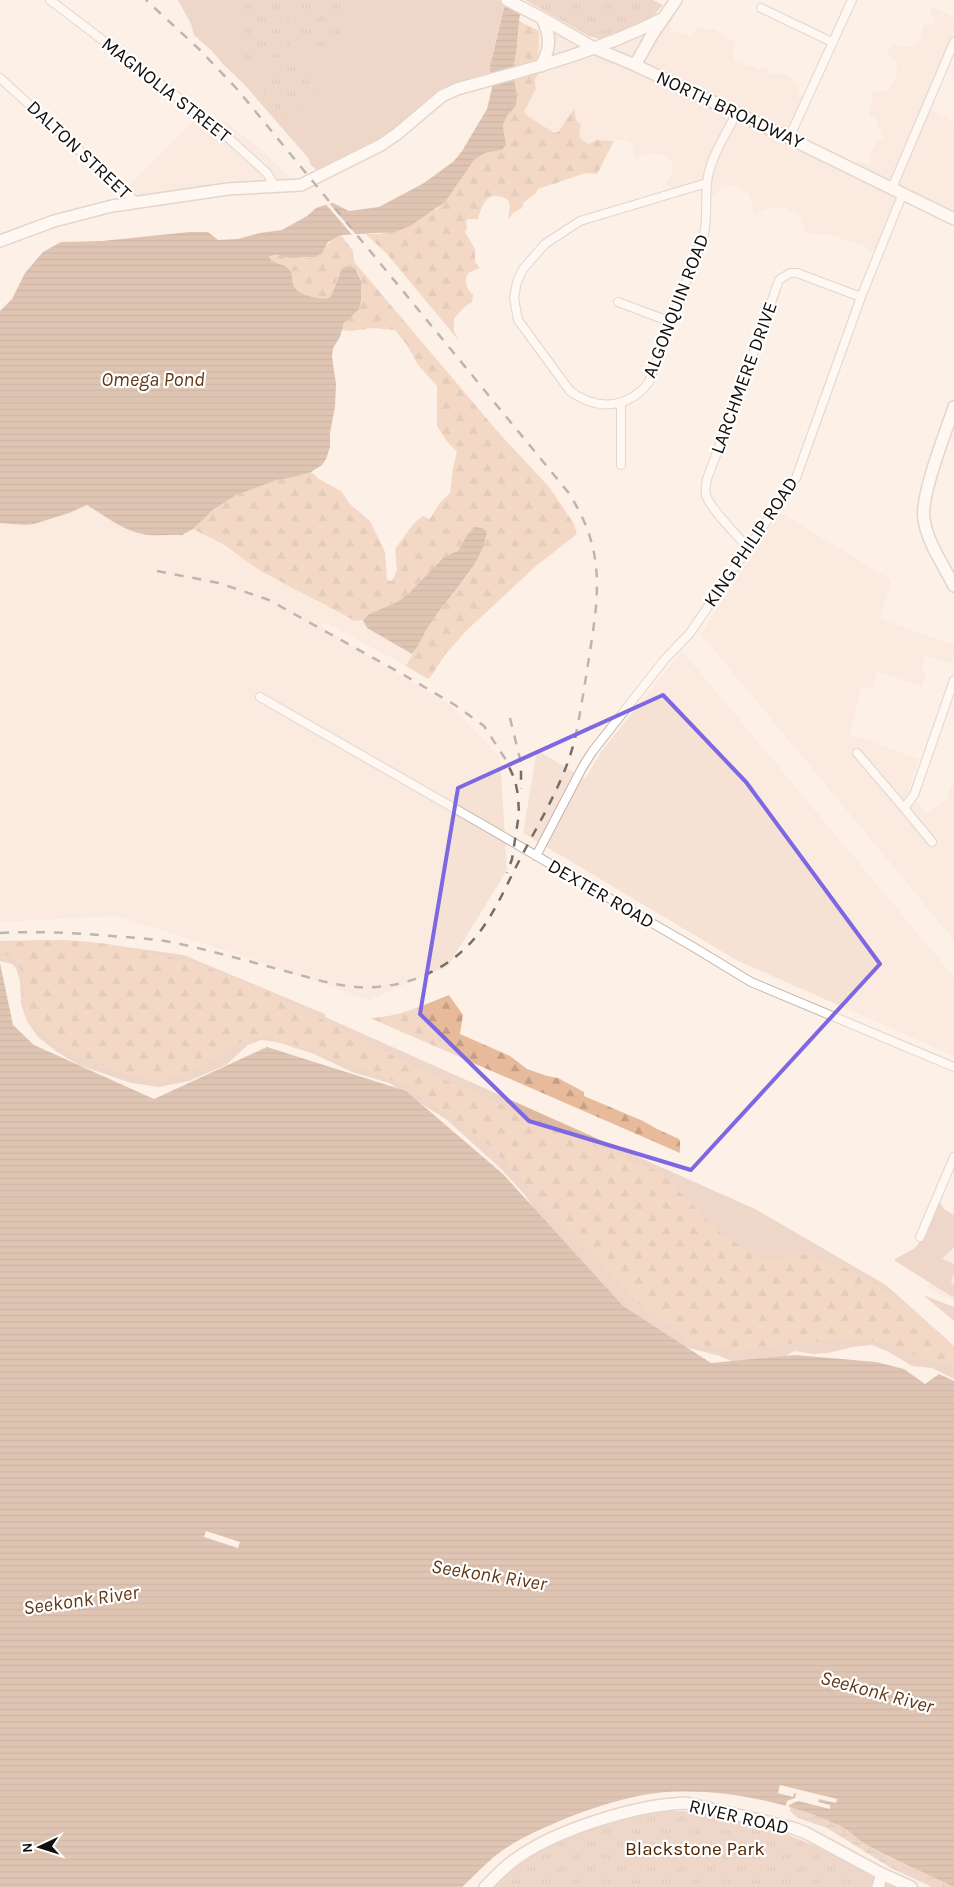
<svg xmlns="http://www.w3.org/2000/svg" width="954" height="1887" viewBox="0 0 954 1887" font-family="Karla,sans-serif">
<defs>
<pattern id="forest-firs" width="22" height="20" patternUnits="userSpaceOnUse" patternTransform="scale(1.25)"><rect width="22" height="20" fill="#e7ba9b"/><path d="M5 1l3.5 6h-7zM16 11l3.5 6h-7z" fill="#c59f84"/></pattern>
<pattern id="wetland-marsh" width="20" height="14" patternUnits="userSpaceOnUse" patternTransform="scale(1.25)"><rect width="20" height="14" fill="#dbb9a2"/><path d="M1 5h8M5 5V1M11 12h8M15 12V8" fill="none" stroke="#bb9e8a"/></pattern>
<pattern id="park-tufts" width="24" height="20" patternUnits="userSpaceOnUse" patternTransform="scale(1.25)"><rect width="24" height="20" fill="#dbb9a2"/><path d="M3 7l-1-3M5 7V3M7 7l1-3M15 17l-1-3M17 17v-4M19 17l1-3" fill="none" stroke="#bb9e8a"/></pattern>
<pattern id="water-rules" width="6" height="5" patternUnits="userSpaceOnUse" patternTransform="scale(1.25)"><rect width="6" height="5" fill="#ba8f72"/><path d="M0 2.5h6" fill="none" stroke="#96735c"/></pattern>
</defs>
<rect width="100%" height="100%" fill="#fdf0e7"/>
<path fill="#f5e2d4" d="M930 6 954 17V45L928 109 954 122V215L904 192 882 247 870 252 863 245 842 239 836 235H819L805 232 801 218 797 213 790 212 785 207 769 208 754 214 749 194 732 185 723 184 714 197 704 186 677 194 665 183 672 174V164L669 159 663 155 650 153 636 158 632 152 634 144 625 140H597L587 144 580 138 573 110 557 132 554 134 526 115 524 112 536 89 535 68 538 66 539 31 591 43 596 47 672 11 676 14 670 25 671 35 676 31 692 36 698 26 703 29H715L735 42 733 53 734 59 738 63 753 66 757 69 769 68V73H780L789 77 799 84 798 96 804 94 818 82 793 140 853 168V162L872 164 869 159 871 154 877 141 883 139 880 129 878 128 877 119 869 116 873 92 889 90 896 78 897 68 895 59 888 55V51L895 45 900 47H915L921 38 922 28 926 24 936 25 934 17 930 13Z
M200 115 215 127 223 121 239 133 264 152 298 187 139 200 126 188Z
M87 505 97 512 129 529 143 534 179 535 184 534 193 529 324 606 355 621 363 620 367 628 412 654 406 666 325 622 320 626 451 706 500 757 507 870 448 966 369 1000 240 955 117 916 0 922V523L25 525 34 524 69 513Z
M780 512 891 580 880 619 954 645V656L951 664 926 656 921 671 926 673 922 687 877 671 871 689 862 686 850 734 919 759 908 791 926 813 947 799 950 787 954 785V940L701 634Z
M682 651 954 977V1056L738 961 523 833 537 750 585 779 601 752Z
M954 1206V1301L928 1289Z"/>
<path fill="#dbb9a2" d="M178 0H506L491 61V81L458 91 323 176 310 164 309 159 243 83 223 64 212 51 194 35 191 24Z
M49 940 90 942 184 955 325 1014V1017L755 1209 886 1285 954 1346V1379L932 1368 912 1366 887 1351 872 1345 853 1347 828 1353 813 1354 794 1351 779 1360 742 1366 720 1356 689 1348 633 1320 540 1218 525 1195 501 1169 447 1120 389 1083 352 1072 314 1054 277 1042 261 1040 248 1045 226 1065 189 1081 159 1087 131 1083 79 1065 57 1052 38 1037 27 1021 21 1004 20 981 16 968 12 964 0 961V941Z
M939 1201 944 1209 954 1215V1247L942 1259 954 1264V1273L951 1281 954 1285V1297L952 1296 954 1298 895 1261V1259L915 1248 927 1232Z
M923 1295 954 1307V1321Z"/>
<path fill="url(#forest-firs)" d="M519 21 539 31 538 66 535 68 538 73 535 80 536 89 524 111 526 115 554 133 558 132 574 109 576 120 581 125 579 132 580 138 588 144 597 140 614 141 597 174 586 173 538 189 536 193 524 202 522 208 513 213 509 219C507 213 512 209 508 200 489 189 483 201 478 219H468L466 221 467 229 465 232 475 249V262L480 268 468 273C465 281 465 288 473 294L472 302C464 306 459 313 454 319V331L459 341 387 254 366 234H380L437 209 474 160 485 153 502 150 505 136 503 126 515 85 513 70 518 42Z
M341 235 353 251 354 260 356 264 498 432 550 488 574 524 577 534 535 567 466 631 444 656 430 678 428 679 406 666 432 620 468 575 486 539 467 535 458 551 445 556 408 594 397 602 369 614 363 620 355 621 259 570 224 545 193 529C216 505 244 487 277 480 288 477 299 476 311 472L319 479 341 491 350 504 370 521 385 552 387 580 392 581 397 570 395 549 414 523 423 516 430 519 439 504 450 493 453 468 457 452 446 440 437 426V386L418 365 407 345 395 330 373 328 351 331 342 330 361 281 357 271 339 274 331 296 329 298C321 300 300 295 295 288 291 283 294 275 289 269 285 264 277 264 271 260L269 256C283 253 298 261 313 257 325 253 325 242 341 235Z
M65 940 108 944 192 962 267 991 419 1069 661 1173 718 1231 762 1261 804 1255 849 1269 897 1299 946 1338 954 1351 953 1366 926 1360 887 1343 848 1339 780 1345 734 1352 693 1343 640 1305 488 1144 412 1088 308 1048 265 1037 238 1043 204 1066 161 1082 124 1074 56 1046 28 1021 22 999 23 974 16 960 0 952V943Z
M449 995 463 1015 460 1034 510 1056 527 1069 547 1076 558 1078 584 1092V1096L643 1121 657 1129 679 1139 680 1142V1153L370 1018C399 1017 422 1006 449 995Z"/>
<path fill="url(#wetland-marsh)" d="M791 1807 837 1823 863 1843 891 1858 954 1887H932L891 1868 827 1828 798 1818 790 1811Z"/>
<path fill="url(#park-tufts)" d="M243 0H288L290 57 245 59Z
M295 0H341L343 48 297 50Z
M525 0H653L663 5 655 14 647 20 600 39 589 36Z
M292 62 319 93 286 120 260 89Z
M668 1811C689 1811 709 1812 729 1815 739 1817 749 1821 758 1824 807 1839 852 1864 897 1887H493C499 1881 505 1873 512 1868 549 1838 621 1816 668 1811Z"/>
<path fill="url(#water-rules)" d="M506 0H522L519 21 517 47 513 70 517 99 515 107 506 117 503 126 506 145 502 150 485 153 474 160 445 202 410 226 395 232 341 235 328 242 322 253 316 257 291 258 277 255 269 256 271 260C277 264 285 264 289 269 294 275 291 283 295 288 300 295 321 300 329 298L331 296 342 268 348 266 355 268 361 281V301L359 309 344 323 340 337 333 348 332 357 336 384 335 407 330 433V447L326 459 322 465 311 472 298 476 277 480 236 495 213 510 193 529 182 535C169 534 156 537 143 534 124 531 103 515 87 505L69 513 34 524 25 525 0 523V311L12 299 25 273 43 252 61 242 102 241 189 232H208L218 240 238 239 260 233 282 230 307 216 316 208 325 205 333 203 349 211 379 207 424 183 454 161 462 151 487 109 492 88 490 66Z
M475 527 482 528 487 532C483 563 449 596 432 621 424 632 420 644 412 654L367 628 363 620 369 614 397 602 408 594 445 556 458 551 467 535Z
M0 963 13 1025 34 1045 154 1099 267 1047 406 1091 503 1174 623 1306 711 1363 795 1355 876 1362 904 1369 925 1384 939 1374 954 1381V1887C925 1873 894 1860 865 1844 855 1838 846 1827 834 1823 782 1800 713 1787 657 1793 624 1797 592 1808 562 1820 539 1830 515 1840 495 1856 484 1865 473 1877 462 1887H0Z"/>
<path fill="#fdf0e7" d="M324 202H328L358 237H354Z
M206 1531 240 1542 238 1548 204 1537Z
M780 1785 837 1799 836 1803 819 1799 818 1802 830 1805V1809L798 1801 789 1805 788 1809 785 1808 787 1801 795 1798 796 1793H794L793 1797 778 1793Z"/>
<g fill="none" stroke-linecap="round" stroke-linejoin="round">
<defs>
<path id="street" d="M50 0 213 124 267 173 275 187
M761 8 832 42
M0 78 136 202
M789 138 852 0
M707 183 580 221 545 244 523 269 517 282 514 298 518 320 570 391C597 411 628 409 649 382L704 234C708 215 705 201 707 183 709 159 726 135 736 114
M892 188 954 42
M618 302 671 322
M621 404V465
M748 548C738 536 710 509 706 495 705 490 706 484 707 479L744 380 779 280 790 273H797L861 297
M260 697 480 823 695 948 751 982 954 1067
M857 753 904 808
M932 842 904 808 914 795 954 680
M536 856 582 768 592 752 665 659 690 633 796 478 861 297 903 193
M920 1237 954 1157"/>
<path id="secondary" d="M507 0 542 18 594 48 635 65 789 138 954 219
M635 65 652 35 676 0
M541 66C551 47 551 37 542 18
M0 241 54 221 112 206 228 189 301 185 381 145 397 134 442 96 457 89C526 70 597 52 662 19
M954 407C946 432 920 496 924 519 927 542 944 566 954 586
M485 1887C494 1878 503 1868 513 1861 554 1830 635 1805 686 1803L793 1828 806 1833 882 1874 911 1887
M878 1887 882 1874"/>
</defs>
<use href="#street" stroke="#c2b5ad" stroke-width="10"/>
<use href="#secondary" stroke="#c2b5ad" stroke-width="14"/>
<use href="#street" stroke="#fff" stroke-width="8"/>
<use href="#secondary" stroke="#fff" stroke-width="11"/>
<path stroke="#756d68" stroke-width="2.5" stroke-dasharray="9 9" stroke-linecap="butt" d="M157 571 219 583 269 600 404 675 455 705 484 726 506 760 515 780 518 795 519 814 512 859 507 873
M510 718 521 763V789
M0 933C38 931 75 933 112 936 137 938 161 939 185 945 219 953 252 962 285 971 308 977 332 985 356 987 400 990 445 973 474 939 493 917 505 888 518 863 540 820 568 777 577 729 582 703 586 677 590 651 600 589 604 547 568 492L237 89 200 50 146 0"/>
</g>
<path d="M0 0H954V1887H0ZM663 695 746 782 880 964 691 1170 529 1121 420 1014 458 788Z" fill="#fdf0e7" fill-opacity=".55" fill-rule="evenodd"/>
<path fill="none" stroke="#7d67e2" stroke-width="4" stroke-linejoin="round" d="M663 695 746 782 880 964 691 1170 529 1121 420 1014 458 788Z"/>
<g text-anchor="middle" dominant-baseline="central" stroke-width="4.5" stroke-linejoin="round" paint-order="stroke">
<g font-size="19" fill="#120e0b" stroke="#fff">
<text transform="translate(166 90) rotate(38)">MAGNOLIA STREET</text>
<text transform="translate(730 110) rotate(25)">NORTH BROADWAY</text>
<text transform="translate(79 150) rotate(43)">DALTON STREET</text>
<text transform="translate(676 306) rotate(-69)">ALGONQUIN ROAD</text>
<text transform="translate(744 378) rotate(-70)">LARCHMERE DRIVE</text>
<text transform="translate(751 542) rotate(-56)">KING PHILIP ROAD</text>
<text transform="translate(601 894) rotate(30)">DEXTER ROAD</text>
<text transform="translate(739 1817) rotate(13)">RIVER ROAD</text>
</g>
<g font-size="19" fill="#4f2500" stroke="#fff">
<text x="695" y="1849">Blackstone Park</text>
</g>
<g font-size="20" font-style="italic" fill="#623715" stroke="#fff">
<text x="153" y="379">Omega Pond</text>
<text transform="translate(489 1575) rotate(9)">Seekonk River</text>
<text transform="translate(81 1600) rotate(-8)">Seekonk River</text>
<text transform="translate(877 1692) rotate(15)">Seekonk River</text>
</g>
</g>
<g transform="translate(40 1847) rotate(266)" stroke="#ffffff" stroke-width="4" paint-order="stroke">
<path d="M0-4L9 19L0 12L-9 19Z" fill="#120e0b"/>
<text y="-8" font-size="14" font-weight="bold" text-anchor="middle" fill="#120e0b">N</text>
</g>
</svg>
